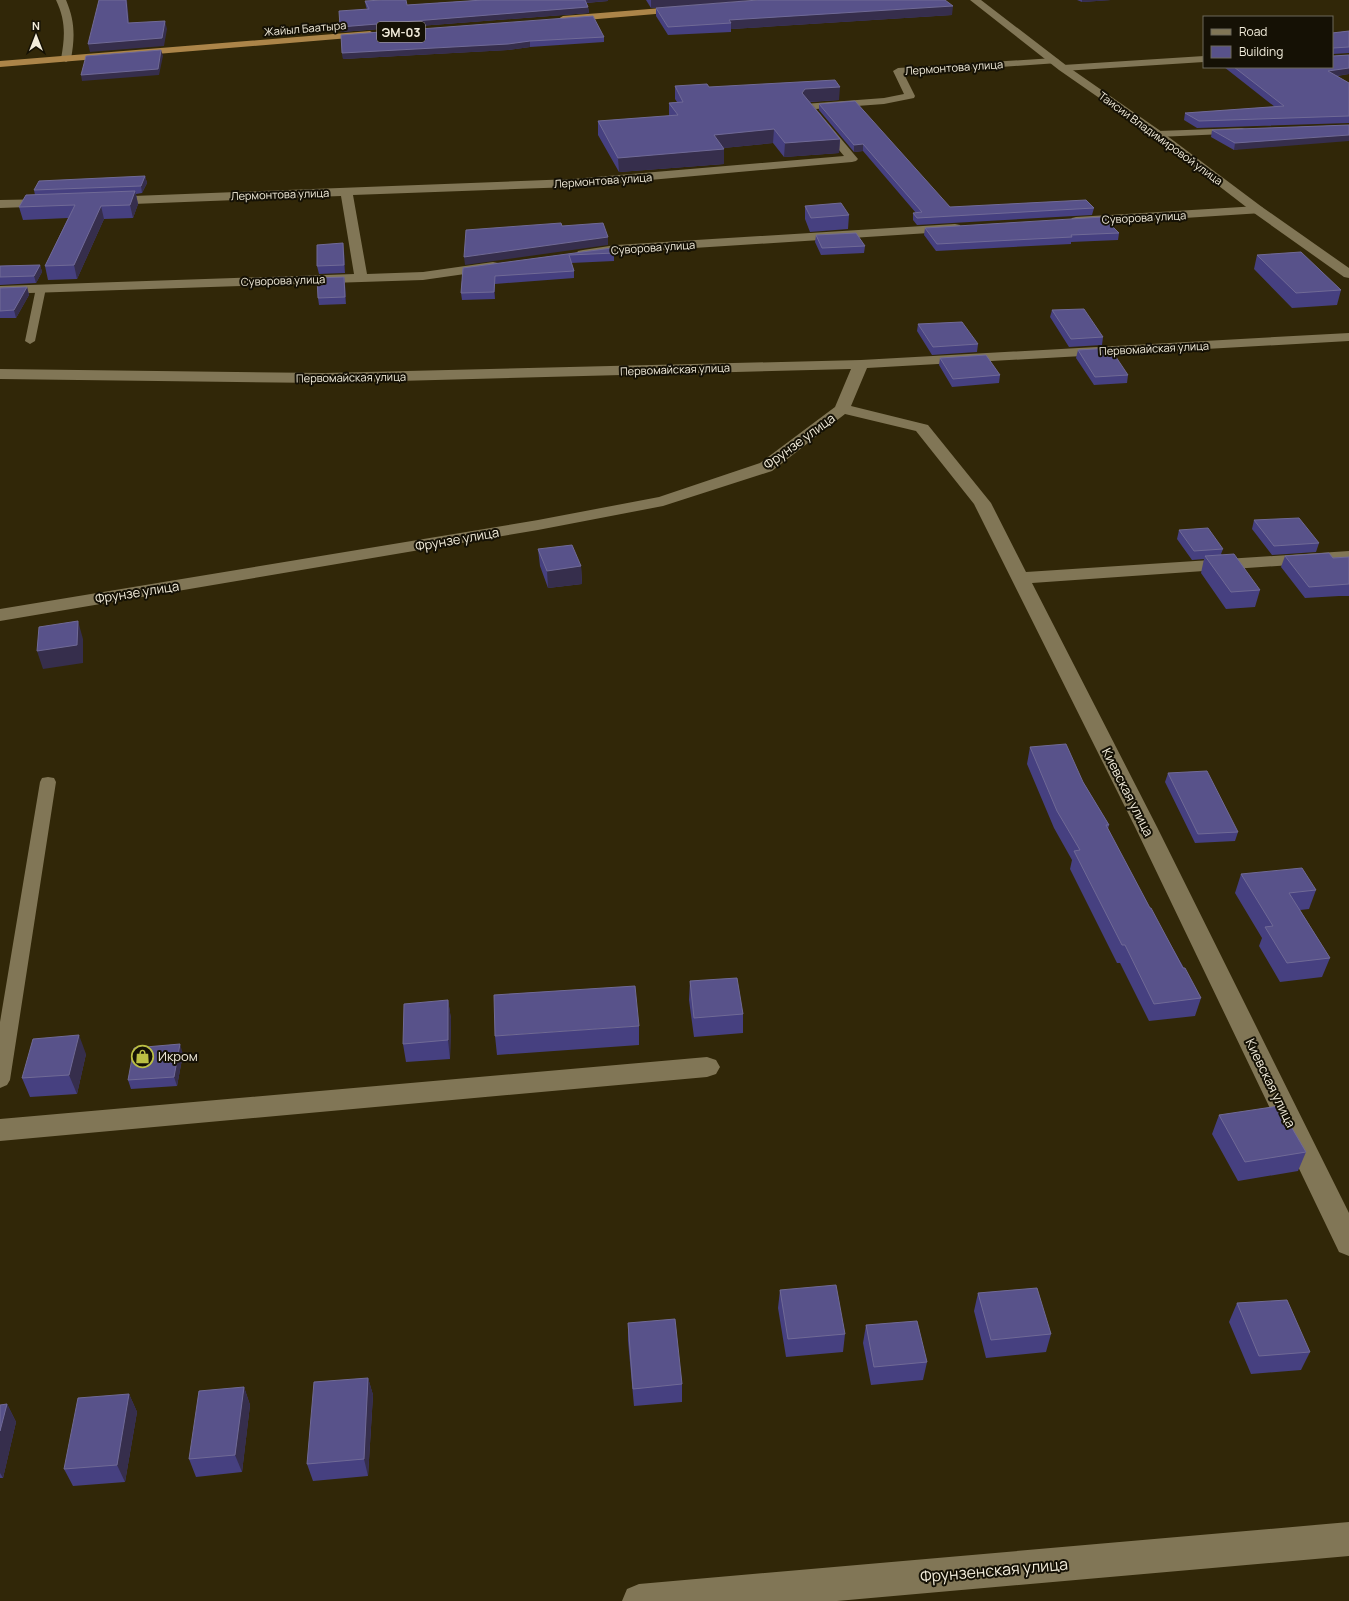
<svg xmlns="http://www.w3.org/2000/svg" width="1349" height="1601" viewBox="0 0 1349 1601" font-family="Manrope,sans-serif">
<rect width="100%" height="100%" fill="#312708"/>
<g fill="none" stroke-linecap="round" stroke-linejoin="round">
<path fill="#817656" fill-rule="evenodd" d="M41 285 46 288 35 341 30 344 25 341 36 288Z
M48 777 54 778 56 782 10 1080 7 1085 0 1088V1022L40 782 42 778Z"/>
<path fill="#817656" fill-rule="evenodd" d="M1204 56V62L1063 71 1058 68 1063 65Z
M1054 58 1058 59 1059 61 1058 63 904 74 915 96 914 98 884 104 816 109 858 159 856 161 852 162 572 187 353 195 367 274 423 272 493 262 498 263 500 266 498 269 493 270 423 280 0 294V286L354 274 341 196 107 205 103 204 101 201 103 198 107 197 572 179 844 156 804 108 803 106 804 104 884 98 904 94 893 71 898 68Z
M1242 128 1246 129 1248 131 1246 133 1158 137 1154 136 1152 134 1154 132 1158 131Z
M51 199 55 200 57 203 55 206 0 208V200Z
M1258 206 1262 207 1264 210 1262 213 1076 225 1072 224 1070 221 1072 218 1076 217Z
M955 224 960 225 961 228 960 231 616 253 583 258 578 257 576 254 578 251 583 250 616 245Z
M1349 333V341L867 368 851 406 928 425 991 503 1026 572 1349 551V561L1032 583 1157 827 1349 1213V1256L1339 1252 1135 827 974 504 916 431 845 414 772 471 663 506 538 530 0 621V609L538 520 659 497 760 463 835 407 851 369 324 383 0 379V369L324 373 861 360Z
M707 1057 716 1060 720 1067 716 1074 707 1077 0 1141V1119Z
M1349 1522V1556L837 1601H622L627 1589 639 1584Z"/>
<path fill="#817656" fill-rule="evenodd" d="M56 0H66C75 21 75 37 71 59L66 62 61 59C65 37 66 21 56 0Z
M970 0H981L1067 66 1162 132 1262 207 1349 268V278L1344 277 1254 213 1154 136 1059 70Z"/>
<path fill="#ac8549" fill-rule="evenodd" d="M687 6 690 7 692 9 690 11 563 22 558 19 563 16Z
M370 31 375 34 373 36 0 67V61Z"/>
</g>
<path fill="#464080" d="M483 0H608V1L586 3 588 7 589 13 341 32 340 27 367 9 366 7 365 1 407 5Z
M646 0H750L651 8Z
M1077 0H1111L1082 2Z
M656 8 952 15 731 29V32L668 35 656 16Z
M1349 31V53L1333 54V56L1349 55V74L1337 76 1349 83V123L1197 128 1184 120 1185 113 1275 107 1224 67H1332V33Z
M341 35 604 37V42L530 47 508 50 343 59Z
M675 86 709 87 839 100 810 102 840 139 839 153 784 157 773 143 723 148 724 164 619 172 598 135V121L669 116V103L677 102 675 99Z
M819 104 950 207 1094 208 1092 215 917 225 913 220V213H916L863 151 854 152 819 110Z
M1349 125 1234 150 1211 137 1212 130Z
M145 176 147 183 142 193 136 194 138 204 133 218 104 219 77 279 48 280 45 266 68 218 23 220 19 207 35 195 34 190Z
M805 206 849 215 848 229 810 232 805 219Z
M925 228 1119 233 1118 240 1071 242V244L936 251 924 235Z
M816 235 865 246 864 253 821 255 815 242Z
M612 248 614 253V261L571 263 574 271V278L495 284V299L462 300 461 293 463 268Z
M344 251 345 273 319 274 317 266Z
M1257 255 1341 290 1337 305 1292 308 1254 269Z
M40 265 42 272 36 283 0 285V266Z
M344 277 345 284 346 304 319 305 318 298Z
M27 287 29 295 16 318H0V288Z
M1052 310 1103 337 1102 345 1069 347 1050 317Z
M918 324 978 344 977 352 932 355 917 331Z
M1078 350 1128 375 1127 383 1094 385 1076 358Z
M940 358 1000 375 999 383 952 387 939 365Z
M1254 520 1319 543 1316 552 1272 555 1252 529Z
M1179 530 1223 549 1221 554 1260 590 1255 607 1226 609 1201 573 1204 559 1192 560 1177 539Z
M538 549 581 566 582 584 548 588 540 566Z
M1285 556 1333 558 1349 557V596H1339L1305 598 1281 567Z
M1030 747 1083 782 1109 825 1108 829 1150 908 1201 998 1195 1016 1149 1021 1120 963H1117L1070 869 1072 860 1054 828 1027 764Z
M1168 773 1238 832 1235 841 1195 843 1165 782Z
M1241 874 1316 890 1309 909 1300 910 1330 958 1322 977 1280 982 1259 946 1262 938 1235 893Z
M690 981 743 1014V1033L694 1037 689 1000Z
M448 1000 451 1019 450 1059 406 1062 403 1044Z
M639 1026V1045L497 1055 495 1036Z
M86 1054 77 1094 30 1097 22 1078Z
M183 1054 177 1086 131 1089 128 1080Z
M1219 1115 1306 1152 1298 1171 1238 1181 1212 1134Z
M780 1290 845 1334 843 1352 786 1357 778 1308Z
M978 1293 1051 1334 1046 1352 986 1358 974 1311Z
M1237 1303 1310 1352 1301 1370 1251 1374 1229 1322Z
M628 1323 682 1384V1402L634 1406 628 1341Z
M866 1325 927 1362 923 1380 871 1385 863 1343Z
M368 1378 373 1395 368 1476 313 1481 307 1464Z
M244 1387 250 1405 242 1472 196 1477 189 1459Z
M129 1394 137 1412 125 1482 73 1486 64 1469Z
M7 1404 16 1422 3 1478H0V1405Z"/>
<path fill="#362e4c" d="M126 0H127L130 31 128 23Z
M583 0H608V1L583 3Z
M651 0H750L651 8Z
M1082 0H1111L1082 2Z
M953 6 952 15 731 29V23L729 20Z
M588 7 589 13 341 32 340 27Z
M165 21 167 29 164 46 90 52 88 44Z
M530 41V47L508 50 343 59 342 53Z
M161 50 163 56 159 75 82 81 81 75Z
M1349 68V74L1327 77 1328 71Z
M840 87 839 100 804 102 802 93 805 89Z
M774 129 773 143 713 149 714 135Z
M1349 135V141L1234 150 1235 143Z
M840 139 839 153 784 157 785 143Z
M863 144V151L854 152V145Z
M724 149V164L619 172 618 158Z
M145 176 147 183 142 193 141 186Z
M135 191 138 204 133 218 130 205Z
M101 206 104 219 77 279 74 265Z
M608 237V245L465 265 464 257Z
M343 243 344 251 345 273 344 265Z
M40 265 42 272 36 283 34 276Z
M495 276V299L494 292Z
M344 277 345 284 346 304 345 297Z
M27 287 29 295 16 318 14 310Z
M581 566 582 584 548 588 547 571Z
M78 621 83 639V663L43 669 37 651Z
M448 1000 451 1019 450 1059 448 1040Z
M79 1035 86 1054 77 1094 69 1075Z
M180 1044 183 1054 177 1086 174 1077Z
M368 1378 373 1395 368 1476 364 1459Z
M244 1387 250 1405 242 1472 235 1455Z
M129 1394 137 1412 125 1482 117 1465Z
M7 1404 16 1422 3 1478 0 1473V1431Z"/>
<path fill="#58528a" stroke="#706a96" d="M99 0H126L128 23 165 21 162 38 88 44Z
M382 0H406L407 5 483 0H585L588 7 340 27 339 11 369 9 365 1Z
M758 0H945L953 6 729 20 731 23 668 27 656 8Z
M593 16 604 37 530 41 508 44 342 53 341 35Z
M1349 31V47L1333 48V56L1349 55V68L1328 71 1349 83V116L1199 121 1185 113 1284 106 1234 67H1332V33Z
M161 50 158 69 81 75 86 56Z
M835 80 840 87 805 89 802 93 840 139 785 143 774 129 714 135 724 149 618 158 598 121 678 115 669 103 683 102 675 86 707 84 709 87Z
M855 101 950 207 1086 200 1094 208 917 218 913 213 922 212 863 144 854 145 819 104Z
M1349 125V135L1235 143 1212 130Z
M145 176 141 186 34 190 39 181Z
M135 191 130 205 101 206 74 265 45 266 75 205 19 207 26 195Z
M841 203 849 215 811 218 805 206Z
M1103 217 1119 233 1071 235 1072 237 937 244 925 228Z
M561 223 562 226 603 223 608 237 464 257 466 230Z
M856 233 865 246 822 248 816 235Z
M343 243 344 265 317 266V245Z
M612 248 614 253 569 255 574 271 495 276 494 292 461 293 463 268Z
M1301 252 1341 290 1296 293 1257 255Z
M40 265 34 276 0 277V266Z
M344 277 345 297 318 298 317 278Z
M27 287 14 310 0 311V288Z
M1084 309 1103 337 1071 339 1052 310Z
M962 322 978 344 933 347 918 324Z
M1110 348 1128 375 1095 377 1078 350Z
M986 355 1000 375 953 379 940 358Z
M1299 518 1319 543 1274 546 1254 520Z
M1208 528 1223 549 1194 551 1179 530Z
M572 545 581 566 547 571 538 549Z
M1329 553 1333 558 1349 557V584L1309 587 1285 556Z
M1234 554 1260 590 1231 592 1205 556Z
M78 621 77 645 37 651 39 627Z
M1066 744 1083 782 1109 825H1106L1150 908H1151L1183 968H1185L1201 998 1154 1004 1125 945H1122L1074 851 1080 850 1057 811 1030 747Z
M1207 771 1238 832 1198 834 1168 773Z
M1302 868 1316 890 1289 893 1330 958 1287 963 1265 927 1273 926 1241 874Z
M737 978 743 1014 694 1018 690 981Z
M635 986 639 1026 495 1036 494 995Z
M448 1000V1040L403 1044 404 1004Z
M79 1035 69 1075 22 1078 33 1039Z
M180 1044 174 1077 128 1080 134 1048Z
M1279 1106 1306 1152 1245 1162 1219 1115Z
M836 1285 845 1334 788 1339 780 1290Z
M1037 1288 1051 1334 991 1340 978 1293Z
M1287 1300 1310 1352 1259 1356 1237 1303Z
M675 1319 682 1384 633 1389 628 1323Z
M917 1321 927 1362 874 1367 866 1325Z
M368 1378 364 1459 307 1464 314 1382Z
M244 1387 235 1455 189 1459 199 1391Z
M129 1394 117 1465 64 1469 78 1398Z
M7 1404 0 1431V1405Z"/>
<defs>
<symbol id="shop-ring" viewBox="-11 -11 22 22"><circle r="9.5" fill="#151105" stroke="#bcbf44" stroke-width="1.5"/><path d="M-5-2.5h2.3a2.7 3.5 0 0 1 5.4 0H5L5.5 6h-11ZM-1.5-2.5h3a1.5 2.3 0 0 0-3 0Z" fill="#bcbf44"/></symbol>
</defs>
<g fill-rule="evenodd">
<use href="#shop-ring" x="130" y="1044" width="25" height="25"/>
</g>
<g text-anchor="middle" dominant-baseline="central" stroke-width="4" stroke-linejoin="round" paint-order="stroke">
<g font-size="11" fill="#f2ecdb" stroke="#151105">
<text transform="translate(305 28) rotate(-5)">Жайыл Баатыра</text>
<text transform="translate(954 67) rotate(-4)">Лермонтова улица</text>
<text transform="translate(1161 138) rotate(36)">Таисии Владимировой улица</text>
<text transform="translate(603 180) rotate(-4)">Лермонтова улица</text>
<text transform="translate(280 194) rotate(-2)">Лермонтова улица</text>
<text transform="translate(1144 217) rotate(-3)">Суворова улица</text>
<text transform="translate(653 247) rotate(-4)">Суворова улица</text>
<text transform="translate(283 280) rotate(-2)">Суворова улица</text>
<text transform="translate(1154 348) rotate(-3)">Первомайская улица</text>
<text transform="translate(675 369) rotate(-2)">Первомайская улица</text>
<text transform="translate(351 377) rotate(-1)">Первомайская улица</text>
</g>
<rect fill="#151105" stroke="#b0aa9b" stroke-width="1" x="377" y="22" width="48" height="20" rx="3"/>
<g font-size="12" font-weight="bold" fill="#f2ecdb">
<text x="401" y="32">ЭМ-03</text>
</g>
<g font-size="13" fill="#f2ecdb" stroke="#151105">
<text transform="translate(799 441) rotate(-36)">Фрунзе улица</text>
<text transform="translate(457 539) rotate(-10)">Фрунзе улица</text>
<text transform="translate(137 592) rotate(-9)">Фрунзе улица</text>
<text transform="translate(1128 792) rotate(63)">Киевская улица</text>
<text transform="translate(1271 1083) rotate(64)">Киевская улица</text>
</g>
<g font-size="13" fill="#f2ecdb" stroke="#151105" text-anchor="start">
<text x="158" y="1056">Икром</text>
</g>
<g font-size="16" fill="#f2ecdb" stroke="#151105">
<text transform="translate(994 1570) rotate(-5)">Фрунзенская улица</text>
</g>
</g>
<rect x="1203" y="16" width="130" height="52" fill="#151105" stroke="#6d695b"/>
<rect x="1211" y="29" width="20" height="6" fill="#817656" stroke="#6d695b"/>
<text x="1239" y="36" font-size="12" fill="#f2ecdb">Road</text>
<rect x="1211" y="46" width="20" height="12" fill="#58528a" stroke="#6d695b"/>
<text x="1239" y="56" font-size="12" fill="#f2ecdb">Building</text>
<g transform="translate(36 36)" stroke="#151105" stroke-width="3" paint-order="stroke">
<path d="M0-3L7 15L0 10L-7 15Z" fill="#f2ecdb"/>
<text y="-6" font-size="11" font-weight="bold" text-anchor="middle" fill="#f2ecdb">N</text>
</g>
</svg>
